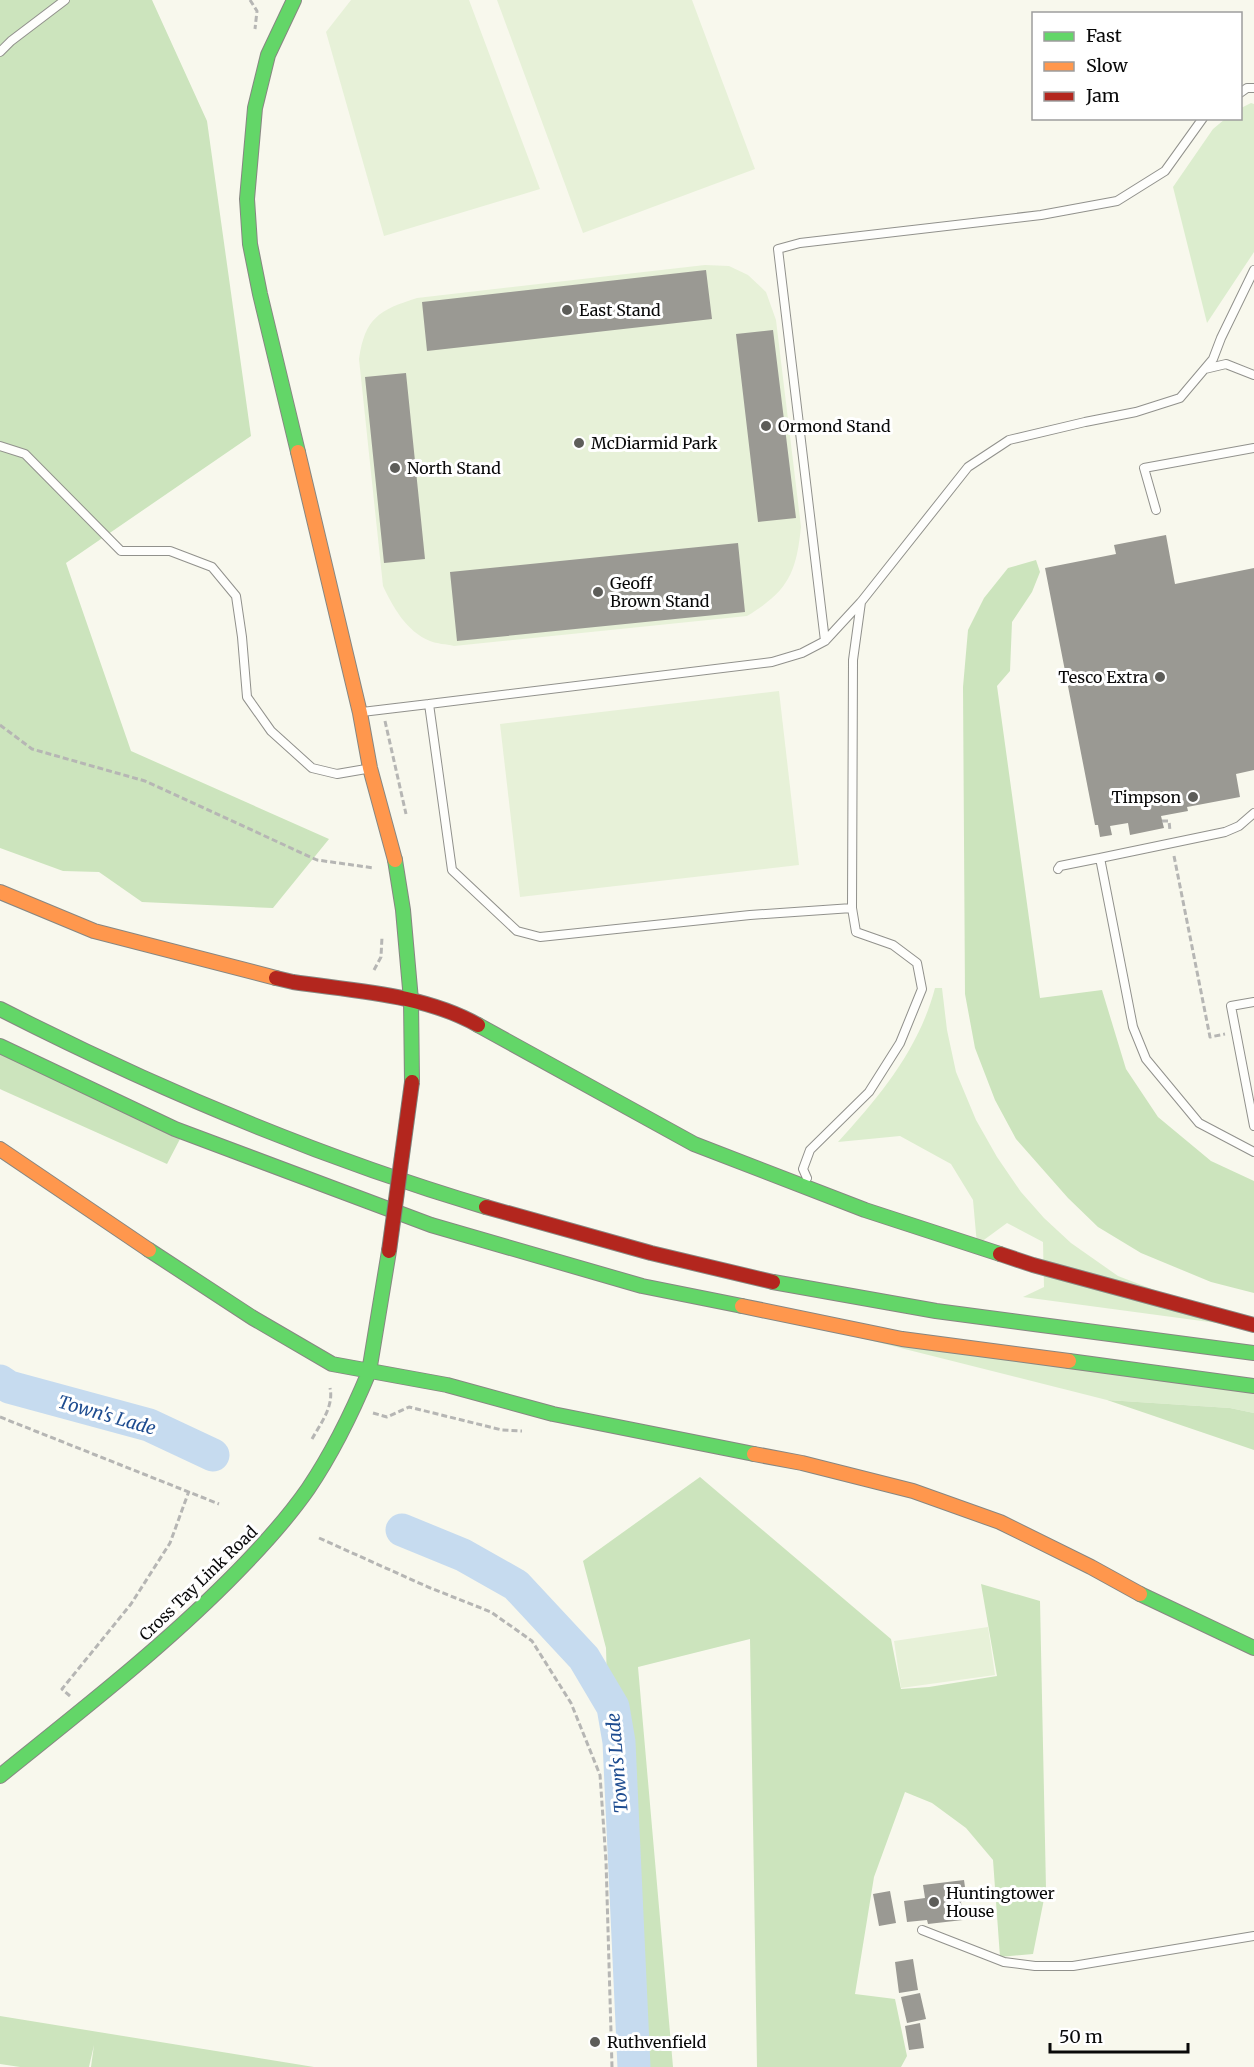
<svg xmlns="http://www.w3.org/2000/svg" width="1254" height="2067" viewBox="0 0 1254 2067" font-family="Merriweather,serif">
<rect width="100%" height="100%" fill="#f8f8ed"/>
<path fill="#dcedce" d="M1251 103 1254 104V252L1207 323 1173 187 1213 129 1225 119 1240 118 1241 108Z
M935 988H942L947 1030 956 1072 976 1120 997 1157 1021 1192 1044 1218 1071 1243 1118 1276 1254 1328 1023 1297 1044 1287 1043 1242 1007 1223 977 1245 973 1200 951 1164 900 1136 838 1142C880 1096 919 1049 935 988Z
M845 1334 1254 1393V1413L1230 1408 1107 1400Z"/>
<path fill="#cce4bd" d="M0 0H152L207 121 251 436 66 563 131 751 329 839 273 908 142 902 99 872 63 871 0 848Z
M1036 560 1040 572 1032 592 1012 622 1010 671 997 686 1040 998 1102 990 1126 1069 1158 1117 1211 1161 1254 1181V1293L1211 1282 1141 1253 1098 1227 1068 1198 1016 1139 995 1100 975 1048 965 994 963 687 968 630 984 598 1008 568Z
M0 1050 180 1139 167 1164 2 1090 0 1089Z
M1107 1400 1230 1408 1254 1413V1450Z
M700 1477 891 1639 901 1689 929 1687 997 1676 981 1584 1040 1601 1046 1889 1033 1954 1000 1957 993 1860 966 1828 932 1803 905 1792 874 1877 855 1994 895 1999 907 2056 901 2067H757L750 1639 638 1667 673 2067H618L606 1648 583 1561Z
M0 2016 314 2067H91L94 2045 89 2067H20L0 2064Z"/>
<path fill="#e7f1d8" d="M351 0H469L540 189 384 236 326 32Z
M497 0H692L755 169 583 233Z
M705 265 729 266 748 275 766 292 776 320 801 527C796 574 788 591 747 616L454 646C446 644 437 644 430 641 406 631 393 607 383 586L359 359C365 318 379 310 417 298Z
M779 691 799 865 520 897 500 724Z
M988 1627 995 1675 901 1688 894 1641Z"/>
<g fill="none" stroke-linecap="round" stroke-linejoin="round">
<path stroke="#c6dbef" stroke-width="33" d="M0 1381 9 1387 149 1425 213 1455
M402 1530 463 1555 516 1585 584 1658 613 1707 619 1742 634 2067"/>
</g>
<path fill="#9a9993" d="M706 270 712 319 427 351 422 302Z
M773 330 796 518 758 522 736 334Z
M406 373 425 559 384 563 365 377Z
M1166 535 1175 584 1254 568V770L1236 774 1240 797 1187 807 1188 811 1161 816 1164 828 1130 835 1128 823 1110 826 1112 835 1100 837 1098 825H1095L1045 568 1116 554 1114 545Z
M738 543 745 612 457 641 450 572Z
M964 1880 967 1901 961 1902 963 1920 928 1924 927 1920 907 1922 904 1901 925 1898 923 1885Z
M890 1891 896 1923 879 1926 873 1894Z
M913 1959 918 1990 899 1993 895 1962Z
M920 1993 926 2019 907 2023 901 1997Z
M920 2023 924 2048 909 2050 905 2026Z"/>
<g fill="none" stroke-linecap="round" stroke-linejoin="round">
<defs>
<path id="lane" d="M0 52 11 41 65 0
M1240 93 1247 88H1254
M1205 369 1226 364 1254 375
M0 446 25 454 121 551H170L212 567 236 596 242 637 247 697 271 731 312 768 337 774 366 769
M1156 510 1144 468 1254 448
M861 602 853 660 852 908 750 915 540 937 517 931 452 870 429 704 772 662 802 653 825 641 861 602 968 467 1003 444 1009 440 1085 422 1136 412 1180 398 1213 359 1221 338 1254 270
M825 641 778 249 800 243 1041 215 1117 201 1165 171 1203 118
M362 712 429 704
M1254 813 1239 826 1225 832 1100 858 1133 1027 1146 1059 1199 1123 1254 1152
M1058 869 1060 866 1100 858
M1254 1002 1231 1006 1254 1126
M807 1178 803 1169 810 1150 869 1092 900 1043 922 989 917 963 893 945 856 932 852 908
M922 1930 1004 1962 1035 1966H1073L1254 1936"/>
<path id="fast" d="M294 0 268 55 255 108 247 199 250 244 260 294 298 452
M395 860 403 910 411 1000
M411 1000 412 1082
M0 1009C157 1089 318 1157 486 1207
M478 1025 694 1144 865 1210 1000 1254
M0 1046 175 1129 431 1225 642 1286 742 1306
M149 1250 253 1318 332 1364 447 1385 553 1414 754 1454
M773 1282 936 1311 1254 1353
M1069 1361 1254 1386
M369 1372 389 1251
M1140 1594 1254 1648
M0 1776C78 1713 157 1652 228 1581 257 1552 285 1522 308 1489 333 1452 352 1413 369 1372"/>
<path id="slow" d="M298 452 360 713 370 768 395 860
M0 892 94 931 276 978
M0 1149 149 1250
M742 1306 902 1339 1069 1361
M754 1454 802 1463 913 1491 1000 1522 1091 1567 1140 1594"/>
<path id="jam" d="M276 978 293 982C354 991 423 994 478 1025
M486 1207 651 1253 773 1282
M1000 1254 1033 1265 1254 1325"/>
</defs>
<use href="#lane" stroke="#91918c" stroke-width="10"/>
<use href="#fast" stroke="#878782" stroke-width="16"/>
<use href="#slow" stroke="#878782" stroke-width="16"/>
<use href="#jam" stroke="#878782" stroke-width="16"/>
<path stroke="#b6b6b4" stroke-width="3" stroke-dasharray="6 3" stroke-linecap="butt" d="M250 0 257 11 255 29
M385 721 406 814
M0 725 32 749 145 781 317 860 374 868
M1162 821H1169L1170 831
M1174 856 1210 1037 1225 1034
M374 970 381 957 382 937
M373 1413 387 1417 409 1407 502 1430 522 1431
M0 1417 219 1504
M312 1439C321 1423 334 1406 330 1388
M319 1538 428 1587 491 1612 532 1641 571 1703 600 1775 606 1861 612 2067
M70 1696 62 1689 131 1604 170 1543 189 1491"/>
<use href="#lane" stroke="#fefefc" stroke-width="8"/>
<use href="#fast" stroke="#63d668" stroke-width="14"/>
<use href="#slow" stroke="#ff974d" stroke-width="14"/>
<use href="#jam" stroke="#b3261e" stroke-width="14"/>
<defs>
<path id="jam-bridge" d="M389 1251 412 1082"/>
</defs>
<use href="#jam-bridge" stroke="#7e7e79" stroke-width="16" stroke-linecap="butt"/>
<use href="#jam-bridge" stroke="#b3261e" stroke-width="14"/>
</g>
<g fill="#5d5d59" stroke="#fff" stroke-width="2">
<circle cx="567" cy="310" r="6"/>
<circle cx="766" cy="426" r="6"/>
<circle cx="579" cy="443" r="6"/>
<circle cx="395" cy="468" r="6"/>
<circle cx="598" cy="592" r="6"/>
<circle cx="1160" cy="677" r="6"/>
<circle cx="1193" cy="797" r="6"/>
<circle cx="934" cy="1902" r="6"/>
<circle cx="595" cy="2042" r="6"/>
</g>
<g text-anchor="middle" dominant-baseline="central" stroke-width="6" stroke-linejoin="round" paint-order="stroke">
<g font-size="16" fill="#090909" stroke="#fff" text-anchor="start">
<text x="579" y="310">East Stand</text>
<text x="778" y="426">Ormond Stand</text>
<text x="591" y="443">McDiarmid Park</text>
<text x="407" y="468">North Stand</text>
<text x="610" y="583">Geoff<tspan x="610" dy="18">Brown Stand</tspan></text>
<text x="1148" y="677" text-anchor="end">Tesco Extra</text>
<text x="1181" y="797" text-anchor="end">Timpson</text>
<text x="946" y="1893">Huntingtower<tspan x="946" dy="18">House</tspan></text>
<text x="607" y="2042">Ruthvenfield</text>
</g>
<g font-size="16" fill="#090909" stroke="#fff">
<text transform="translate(198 1583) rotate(-44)">Cross Tay Link Road</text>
</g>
<g font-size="18" font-style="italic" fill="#1e4c90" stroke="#fff">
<text transform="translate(107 1415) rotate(16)">Town's Lade</text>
<text transform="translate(617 1763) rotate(-95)">Town's Lade</text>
</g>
</g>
<rect x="1032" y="12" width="210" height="108" fill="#ffffff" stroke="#9d9d9d" stroke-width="1.5"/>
<rect x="1044" y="32" width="30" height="9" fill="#63d668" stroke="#9d9d9d" stroke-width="1.5"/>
<text x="1086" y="42" font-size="18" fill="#090909">Fast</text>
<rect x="1044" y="62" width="30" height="9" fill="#ff974d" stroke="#9d9d9d" stroke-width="1.5"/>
<text x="1086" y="72" font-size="18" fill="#090909">Slow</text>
<rect x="1044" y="92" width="30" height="9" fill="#b3261e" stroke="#9d9d9d" stroke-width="1.5"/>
<text x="1086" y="102" font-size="18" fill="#090909">Jam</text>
<path d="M1050 2043v9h138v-9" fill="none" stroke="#090909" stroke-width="3"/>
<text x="1059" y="2043" font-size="18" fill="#090909" stroke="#ffffff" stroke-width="4.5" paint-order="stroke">50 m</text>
</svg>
